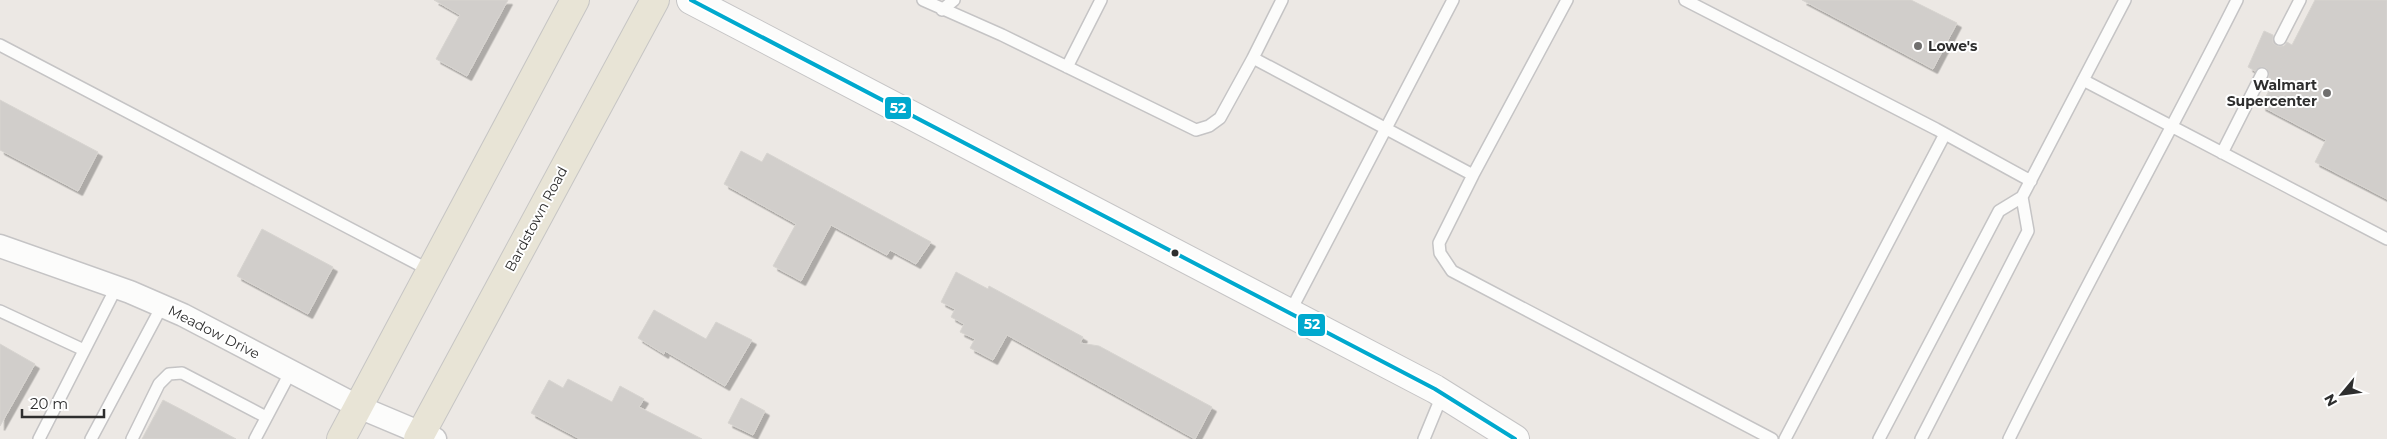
<svg xmlns="http://www.w3.org/2000/svg" width="2387" height="439" viewBox="0 0 2387 439" font-family="Montserrat,sans-serif">
<defs>
<filter id="shadow"><feDropShadow dx="4.5" dy="4.5" stdDeviation="0" flood-color="#0004"/></filter>
</defs>
<rect width="100%" height="100%" fill="#ece8e4"/>
<path fill="#d1cecb" stroke="#d7d4d0" filter="url(#shadow)" d="M434 0H508L467 76 436 59 460 15Z
M1802 0H1911L1957 23 1933 69Z
M2315 0H2387V199L2315 162 2326 140 2261 106 2274 81 2269 78V73L2266 68 2261 67 2255 71 2248 67 2264 31 2273 35V43L2277 46H2284L2287 42 2292 45Z
M0 100 98 152 78 191 0 150Z
M741 151 762 162 767 153 931 242 916 264 890 250 887 255 831 225 801 281 773 266 796 224 724 184Z
M262 229 333 267 308 314 237 276Z
M956 272 988 289 989 286 1083 337 1080 343 1099 346 1212 407 1195 439 1007 335 993 360 970 348 975 339 960 332 964 324 951 317 955 309 941 302Z
M654 310 706 339 716 322 752 340 725 386 665 351 664 354 638 338Z
M0 344 35 364 0 426Z
M568 379 612 402 620 386 644 399 639 407 702 439H580L531 413 549 380 563 388Z
M741 398 765 411 753 435 728 423Z
M163 400 186 412 236 439H142Z"/>
<g fill="none" stroke-linecap="round" stroke-linejoin="round">
<defs>
<path id="service" d="M923 0 1002 35 1196 130 1209 126 1220 118 1253 58 1473 175 1439 243 1440 253 1452 271 1772 439
M1685 0 1936 129 2031 181
M942 10 954 0
M2280 39 2300 0
M0 45 431 271
M1253 58 1282 0
M1067 67 1101 0
M2083 80 2387 239
M2222 153 2262 74
M1473 175 1567 0
M0 311 84 350
M1290 312 1453 0
M39 439 116 288
M91 439 162 306
M132 439 159 384 169 374 182 373 266 417
M255 439 291 371
M1424 439 1443 393
M1785 439 1945 134
M1879 439 1999 211 2022 197 2125 0
M1921 439 2028 231 2022 197
M2009 439C2082 291 2163 147 2237 0"/>
<path id="minor" d="M0 246 130 292 183 315 359 407 435 439"/>
<path id="tertiary" d="M691 0 1435 389 1515 439"/>
<path id="primary" d="M341 439 575 0
M418 439 655 0"/>
</defs>
<use href="#service" stroke="#c5c4c5" stroke-width="14"/>
<use href="#minor" stroke="#c5c4c5" stroke-width="25"/>
<use href="#tertiary" stroke="#c5c4c5" stroke-width="30"/>
<use href="#primary" stroke="#c6c5c4" stroke-width="30"/>
<use href="#service" stroke="#fcfcfb" stroke-width="11"/>
<use href="#minor" stroke="#fcfcfb" stroke-width="22"/>
<use href="#tertiary" stroke="#fcfcfb" stroke-width="28"/>
<use href="#primary" stroke="#e8e4d6" stroke-width="28"/>
<defs>
<path id="bus-1" d="M691 0 1435 389 1515 439"/>
</defs>
<use href="#bus-1" stroke="#fff" stroke-width="8"/>
<use href="#bus-1" stroke="#00a9ce" stroke-width="4"/>
</g>
<g fill="#706f6e" stroke="#fff" stroke-width="2">
<circle cx="1918" cy="46" r="5"/>
<circle cx="2327" cy="93" r="5"/>
</g>
<circle fill="#2e2e2e" stroke="#fff" stroke-width="2" cx="1175" cy="253" r="4.5"/>
<g text-anchor="middle" dominant-baseline="central" stroke-width="4" stroke-linejoin="round" paint-order="stroke">
<g font-size="14" font-weight="bold" fill="#2e2e2e" stroke="#fff" text-anchor="start">
<text x="1928" y="46">Lowe's</text>
<text x="2317" y="85" text-anchor="end">Walmart<tspan x="2317" dy="16">Supercenter</tspan></text>
</g>
<g font-size="14" fill="#2e2e2e" stroke="#fff">
<text transform="translate(536 219) rotate(-62)">Bardstown Road</text>
<text transform="translate(214 332) rotate(27)">Meadow Drive</text>
</g>
</g>
<g stroke="#fff" stroke-width="2">
<rect x="884" y="96" width="28" height="24" rx="5" fill="#00a9ce"/>
<rect x="1297" y="313" width="29" height="24" rx="5" fill="#00a9ce"/>
</g>
<g font-size="14" text-anchor="middle" font-weight="bold" fill="#fff">
<text x="898" y="113">52</text>
<text x="1312" y="329">52</text>
</g>
<g transform="translate(2342 394) rotate(241)" stroke="#ffffff" stroke-width="4" paint-order="stroke">
<path d="M0-4L9 19L0 12L-9 19Z" fill="#2e2e2e"/>
<text y="-8" font-size="14" font-weight="bold" text-anchor="middle" fill="#2e2e2e">N</text>
</g>
<path d="M22 409v8h82v-8" fill="none" stroke="#2e2e2e" stroke-width="2.5"/>
<text x="30" y="409" font-size="15" fill="#2e2e2e" stroke="#ffffff" stroke-width="4" paint-order="stroke">20 m</text>
</svg>
